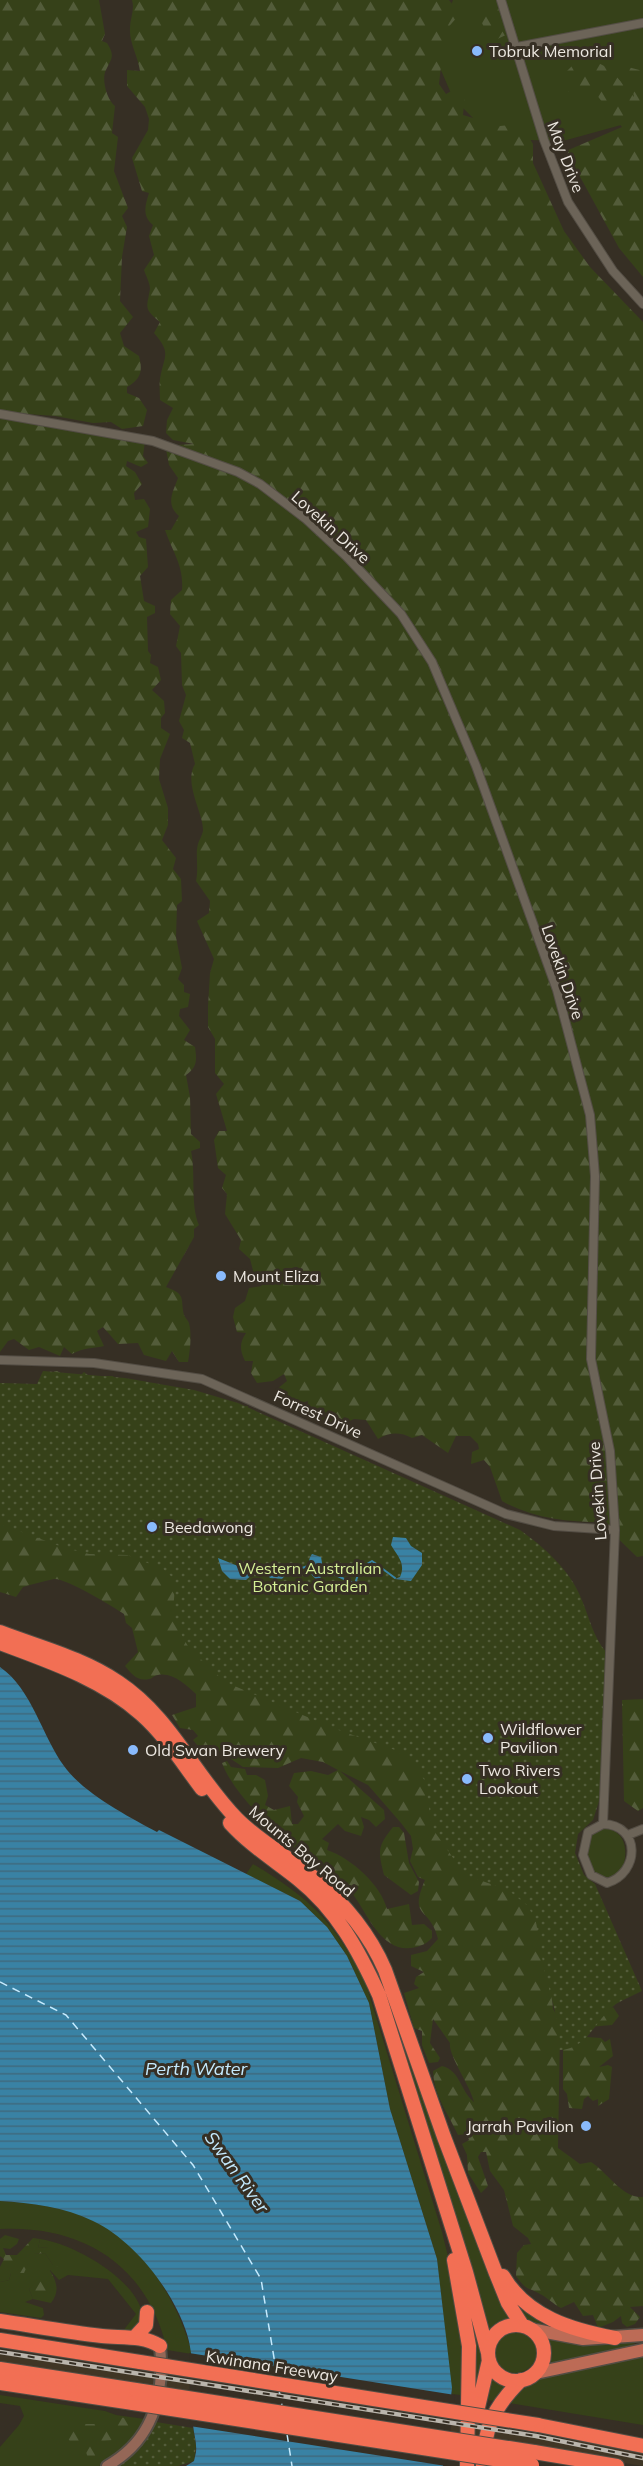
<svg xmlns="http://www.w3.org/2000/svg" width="643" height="2466" viewBox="0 0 643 2466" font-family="Mulish,sans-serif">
<defs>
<pattern id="forest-firs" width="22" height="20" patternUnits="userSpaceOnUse" patternTransform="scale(1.5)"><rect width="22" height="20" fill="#364119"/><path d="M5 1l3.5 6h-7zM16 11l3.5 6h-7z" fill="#535c3a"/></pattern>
<pattern id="park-dots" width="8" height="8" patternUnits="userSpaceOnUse" patternTransform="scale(1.5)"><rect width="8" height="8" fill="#364119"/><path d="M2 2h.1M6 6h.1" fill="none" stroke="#535c3a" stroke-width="1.8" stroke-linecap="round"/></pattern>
<pattern id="water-rules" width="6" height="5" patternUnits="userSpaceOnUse" patternTransform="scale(1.5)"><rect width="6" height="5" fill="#3982a4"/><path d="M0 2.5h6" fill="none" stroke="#3f6a7e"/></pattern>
</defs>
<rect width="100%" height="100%" fill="#362f24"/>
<path fill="#403625" d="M0 2350 601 2445 643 2455V2466L0 2365Z"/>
<path fill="#364119" d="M453 0H643V119L563 141 528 140 475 120 453 98 440 68 441 28Z
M599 1828C626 1827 630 1851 621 1873L609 1878 594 1873 587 1854 591 1834Z
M253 1864C311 1899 333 1921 365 1981L442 2232 456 2289 463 2342 465 2389 460 2395 452 2394 437 2259 390 2109 369 2003 347 1956 327 1927 300 1901 246 1874Z
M386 2000C427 2106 461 2216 514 2317L490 2331Z
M0 2201C34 2203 72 2208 102 2225 147 2250 180 2306 192 2354L167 2350C148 2266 84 2225 0 2229Z
M40 2239C73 2243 143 2282 143 2320L134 2331H123L136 2314 108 2279 68 2275 59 2280 50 2270 29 2289 33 2299 25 2302 43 2308 44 2315 41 2318 0 2312V2282L9 2280 11 2273 28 2264 33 2254 45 2253 53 2265 49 2247 38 2248Z
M511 2297 541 2321 543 2326 523 2319Z
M471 2322C484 2346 483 2369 474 2392Z
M493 2351a22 22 0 1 1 44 0a22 22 0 1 1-44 0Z
M544 2338 600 2345 637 2342 632 2345 545 2365 547 2345Z
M643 2352V2425L509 2403C539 2365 599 2362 643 2352Z
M489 2376 505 2386 494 2401 486 2400Z
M0 2395 105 2411 116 2415 145 2419 133 2439 99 2466H0V2447L19 2425 24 2416 20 2406 0 2403Z"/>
<path fill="url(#forest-firs)" d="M0 0H99L105 34 102 41 107 43C115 56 112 58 106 70 101 79 107 100 115 106L112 133 118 137 114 171 128 208 122 216 127 227 122 257 120 301 133 317 120 333 124 346 139 356C143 371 141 379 127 387V393L139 398 147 410 143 426 122 429 111 422 93 423 55 416 0 412Z
M132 0H449L455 8H465L445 31 439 84 446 94 466 83 463 115 500 126 521 124 533 144V163L564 231 590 267 643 322V1556L637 1557 601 1522C567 1522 532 1518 502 1501L490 1467 484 1460 471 1464 472 1452 479 1449 478 1444 470 1436H456L448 1453 422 1435 412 1438C400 1432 390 1432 378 1439L366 1420 354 1419 332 1429 307 1412 308 1401 296 1405 282 1397 277 1389 287 1381 284 1374 273 1381 257 1383 251 1373 253 1361H245C240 1351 239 1343 246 1333L237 1332 233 1317 235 1308 245 1301 249 1288 262 1286 255 1278 250 1259 239 1249 241 1240 225 1214 227 1194 222 1188 226 1175 218 1168 214 1140 219 1131H227L216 1094 224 1084 215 1073V1039L208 1027V1006L210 973 214 959 197 921 209 913 210 901 196 881C199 868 195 854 198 844 199 840 202 836 203 831 204 814 183 783 195 764L190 743 182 738 184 730 179 721 186 695 182 685 181 653 176 646 180 626 170 614 171 600 182 590C184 566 173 553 165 530H171L179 516C165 504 173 492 178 478L169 465 166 449 175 445 194 444 173 440 166 433 167 420 173 408 160 400C160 393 159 385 160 379 164 355 172 354 154 333L160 322C143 308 147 308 150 289 150 283 146 276 144 270L154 255 149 236 153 225C142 216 145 206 149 193L142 191 132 158 148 130 149 119 145 107 127 86V70L140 71C138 56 129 43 130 28 130 18 135 10 132 0Z
M476 0H495L508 34 491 42 482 23 484 8Z
M583 55 610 69 634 97 628 67 643 71V277L619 248 566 151 622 127 592 89 567 92 559 79Z
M0 418 145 441 143 456 148 463 141 467 127 461 126 466 135 472 142 484 134 493 135 500 144 499 150 509 148 527 136 532 139 537 146 539 148 567 140 576 144 601 155 606V613L147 617 148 651 151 655 150 663 158 667 161 680 152 690 164 701 165 713 161 718V728L170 734 160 759 159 779 168 808V825L162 840 176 858 173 869 181 879 182 901 177 905 176 937 182 968 178 979 184 985V992L190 994 188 1007 180 1009 179 1016 190 1030 184 1040 195 1047C197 1061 197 1067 186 1075L190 1097 191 1134 200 1142V1148L191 1151C196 1174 190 1205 199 1225L194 1229V1237L166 1287C187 1295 180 1298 184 1315 185 1318 188 1320 189 1323 192 1335 190 1350 188 1362H179L172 1351 166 1361 144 1355 138 1343 118 1344 103 1327 97 1331 104 1346C91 1349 85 1347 72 1354L64 1347 60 1356 39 1347 29 1350 14 1339 8 1341 0 1352Z
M57 1371 75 1381 84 1372 89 1376H113L118 1384 239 1407 248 1406 247 1414 324 1648 543 1896 553 2009 557 2015 560 2033 558 2148 580 2164 591 2162C607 2172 623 2199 643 2197V2306L630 2307 640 2317 635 2324 627 2327 622 2323 621 2316 613 2322 598 2328 593 2315 583 2316 574 2302 561 2308C553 2304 548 2298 540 2294 526 2286 528 2292 516 2276L517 2253 524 2245 531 2244 528 2238 513 2226 504 2190 490 2171 486 2152H481L478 2157 488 2186 481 2193 468 2173 467 2155 462 2144 469 2140 467 2134 458 2135C448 2113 434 2096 433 2071L442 2066C461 2071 460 2091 474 2102 470 2085 448 2055 450 2043L433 2019 430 2043 440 2058 438 2062 429 2063 422 2045V2031L414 2028 404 1993 419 1988 414 1984 416 1977 424 1972 411 1966V1955L427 1951 438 1939C430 1905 408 1920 425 1880L418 1877 410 1861 413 1849 411 1836 401 1823 368 1785 340 1771 384 1810 385 1819 376 1827 369 1820 361 1817 364 1827 361 1836 345 1831 338 1824 322 1839 329 1843 327 1850C351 1858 381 1885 387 1909L409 1904 412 1925 424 1924 432 1931V1938C422 1949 402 1952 390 1943 372 1931 364 1908 351 1892 341 1882 329 1875 318 1867 287 1843 236 1800 222 1763L227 1761 231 1767 245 1769 247 1775H256L265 1780 268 1796 265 1805 274 1810 290 1806 292 1824H298L304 1816 297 1802 298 1797 289 1786 294 1773 311 1771 328 1775 338 1770 323 1762 301 1758 278 1768 243 1767 216 1749 208 1746H198L193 1740 198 1736 193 1730 180 1728 172 1715 196 1707V1694C186 1685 173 1672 158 1675 154 1675 152 1679 149 1679 137 1682 131 1673 125 1666L138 1652 132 1628 126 1623 124 1614C114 1607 64 1577 54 1579 44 1581 33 1584 23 1587L16 1597 0 1592V1497L38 1385 44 1374Z
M643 1699V1808L638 1811 624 1801 622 1700Z
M393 1827H399L404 1833 409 1863 419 1882 418 1891 411 1895 384 1875C378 1851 377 1847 393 1827Z
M613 2007 619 2016 612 2025 589 2027 587 2037 601 2038 605 2042 610 2039 613 2056 599 2067 608 2065 612 2067 609 2099 598 2106V2099L593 2101 588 2096 584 2099 582 2109 569 2108 567 2094 563 2089V2032Z
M5 2235 19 2239 17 2244 10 2249 3 2248 6 2255H17L33 2238 40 2239 38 2248 49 2247 62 2251 66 2259 60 2268 53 2265 45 2253 34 2254 35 2265 28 2264 24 2273H11L9 2280 0 2282V2267L4 2259 0 2256V2239Z
M44 2261C53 2276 63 2287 51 2303L33 2299 29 2289 36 2281 33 2274Z
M117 2417 135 2419 132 2430 120 2445 113 2440 104 2441 97 2459 89 2461 86 2452H78L66 2436 65 2432 80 2424H103L107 2420Z"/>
<path fill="url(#park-dots)" d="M43 1371 125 1378 194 1390 238 1403 520 1530C544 1547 570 1570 581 1598 589 1616 593 1637 606 1652L600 1798 593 1820 578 1834 575 1853 584 1875 595 1884 642 1991C634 1995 624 1999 616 2004 595 2020 587 2050 559 2050L558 2023 544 1969 536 1922 528 1906 508 1890 465 1875 432 1828 425 1781 412 1762 395 1750 333 1728 225 1682 189 1648 181 1634 173 1612 175 1586 172 1577 163 1569 127 1555 89 1554 65 1548 0 1524V1383L37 1384Z
M156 2422 193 2428 196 2446 194 2461 178 2466H119C137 2455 147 2441 156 2422Z"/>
<path fill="url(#water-rules)" d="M393 1537 406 1538 411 1546 422 1553V1565L411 1581 395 1579 400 1577C406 1563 398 1557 391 1545Z
M312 1554 321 1557 324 1574 318 1580C308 1575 306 1562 312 1554Z
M218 1558 238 1566 246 1574 254 1573 246 1580 230 1579 222 1571Z
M272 1565 296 1570 287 1573 282 1579 270 1578 263 1569Z
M0 1667C32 1689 42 1736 64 1766 83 1793 129 1817 157 1832L159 1830 300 1901 327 1927 347 1956 369 2003 390 2109 437 2259 452 2388 443 2466H186L194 2461 196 2452C197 2443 194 2435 193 2425 191 2395 196 2364 187 2334 174 2292 134 2240 93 2221 65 2207 31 2203 0 2201Z"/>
<path fill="#362f24" d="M189 2353 455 2395 446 2466 190 2426Z"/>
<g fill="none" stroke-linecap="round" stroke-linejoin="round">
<path stroke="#3982a4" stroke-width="2" d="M296 1570 308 1566
M325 1570 355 1584 360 1568 372 1561 395 1578
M254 1573 264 1571"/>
<path stroke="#c4eafe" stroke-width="1.5" stroke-dasharray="8 6" stroke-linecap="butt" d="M0 1982 66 2015 193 2165 261 2279 277 2376
M279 2390 282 2406
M287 2434 292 2466"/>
<defs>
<path id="street" d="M501 0 544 140 568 202 613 271 643 304
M517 47 643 23
M0 414 153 441 238 472 260 484 306 519 346 556 401 614 432 662 476 766 557 990 590 1115 595 1176 591 1359 610 1451 615 1530 603 1824
M0 1360 94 1363 202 1379 506 1514 554 1526 615 1530
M603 1824C641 1825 640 1873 607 1883L591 1875 583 1855 588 1832Z
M628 1835 643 1829"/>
<path id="secondary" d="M107 2466C152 2441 165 2396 160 2346"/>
<path id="primary" d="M530 2329 583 2339 643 2335
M536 2373 643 2350"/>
<path id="highway" d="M0 1632C39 1647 83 1658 118 1682 171 1717 194 1775 237 1819 260 1842 289 1857 313 1877 344 1903 369 1933 385 1970L444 2137 495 2271 508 2303 522 2325
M0 1643C48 1661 102 1679 141 1714 165 1735 183 1764 202 1789
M230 1823C250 1845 274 1860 298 1879 337 1910 359 1951 379 1995L466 2272 488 2353
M454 2260 469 2346 467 2466
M503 2276C527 2317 572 2330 615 2338
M0 2321C34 2326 68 2332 102 2336 122 2338 143 2335 160 2346
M488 2353a28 28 0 1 1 56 0a28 28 0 1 1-56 0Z
M134 2338 146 2325 147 2312
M0 2340 140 2362
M0 2369 136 2390
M0 2383 133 2403
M476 2416 489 2360
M538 2425 643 2446
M534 2452 617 2466
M483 2466C484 2427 494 2407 521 2380"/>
</defs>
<use href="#street" stroke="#534d44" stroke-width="10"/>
<use href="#secondary" stroke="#534d44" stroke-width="14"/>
<use href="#primary" stroke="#534d44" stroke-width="15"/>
<use href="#highway" stroke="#534d44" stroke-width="16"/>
<use href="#street" stroke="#6c6458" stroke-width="8"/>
<use href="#secondary" stroke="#946757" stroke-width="10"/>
<use href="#primary" stroke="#bc6b56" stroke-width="12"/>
<use href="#highway" stroke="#f26f54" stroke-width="14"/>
<defs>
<path id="rail" d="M0 2352 536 2436 643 2458"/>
</defs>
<use href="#rail" stroke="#bab5ac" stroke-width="4.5"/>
<use href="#rail" stroke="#362f24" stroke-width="2" stroke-dasharray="7" stroke-linecap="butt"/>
<defs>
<path id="highway-bridge" d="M140 2362 538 2425
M136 2390 534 2452
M133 2403 532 2465"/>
</defs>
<use href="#highway-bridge" stroke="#534d44" stroke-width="16" stroke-linecap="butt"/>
<use href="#highway-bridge" stroke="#f26f54" stroke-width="14"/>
</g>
<g fill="#89bafc" stroke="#362f24" stroke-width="2">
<circle cx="477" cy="51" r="6"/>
<circle cx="221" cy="1276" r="6"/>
<circle cx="152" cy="1527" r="6"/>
<circle cx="488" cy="1738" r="6"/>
<circle cx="133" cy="1750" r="6"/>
<circle cx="467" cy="1779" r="6"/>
<circle cx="586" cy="2126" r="6"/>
</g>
<g text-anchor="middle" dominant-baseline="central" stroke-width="6" stroke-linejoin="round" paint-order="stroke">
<g font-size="16" fill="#ede8e1" stroke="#362f24" text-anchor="start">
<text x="489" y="51">Tobruk Memorial</text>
<text x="233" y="1276">Mount Eliza</text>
<text x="164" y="1527">Beedawong</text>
<text x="500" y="1729">Wildflower<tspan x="500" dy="18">Pavilion</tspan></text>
<text x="145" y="1750">Old Swan Brewery</text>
<text x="479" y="1770">Two Rivers<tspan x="479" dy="18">Lookout</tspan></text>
<text x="574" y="2126" text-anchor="end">Jarrah Pavilion</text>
</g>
<g font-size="16" fill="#ede8e1" stroke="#362f24">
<text transform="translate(566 157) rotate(69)">May Drive</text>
<text transform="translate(331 527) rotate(42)">Lovekin Drive</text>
<text transform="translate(563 972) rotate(71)">Lovekin Drive</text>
<text transform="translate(318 1414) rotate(24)">Forrest Drive</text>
<text transform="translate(597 1491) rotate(-94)">Lovekin Drive</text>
<text transform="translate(302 1851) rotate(40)">Mounts Bay Road</text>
<text transform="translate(272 2366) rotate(9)">Kwinana Freeway</text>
</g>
<g font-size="16" fill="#d5f096" stroke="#362f24">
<text x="310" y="1568">Western Australian<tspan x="310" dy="18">Botanic Garden</tspan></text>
</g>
<g font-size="18" font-style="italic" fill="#c4eafe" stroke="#362f24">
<text x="196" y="2068">Perth Water</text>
<text transform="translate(237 2172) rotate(54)">Swan River</text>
</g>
</g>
</svg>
